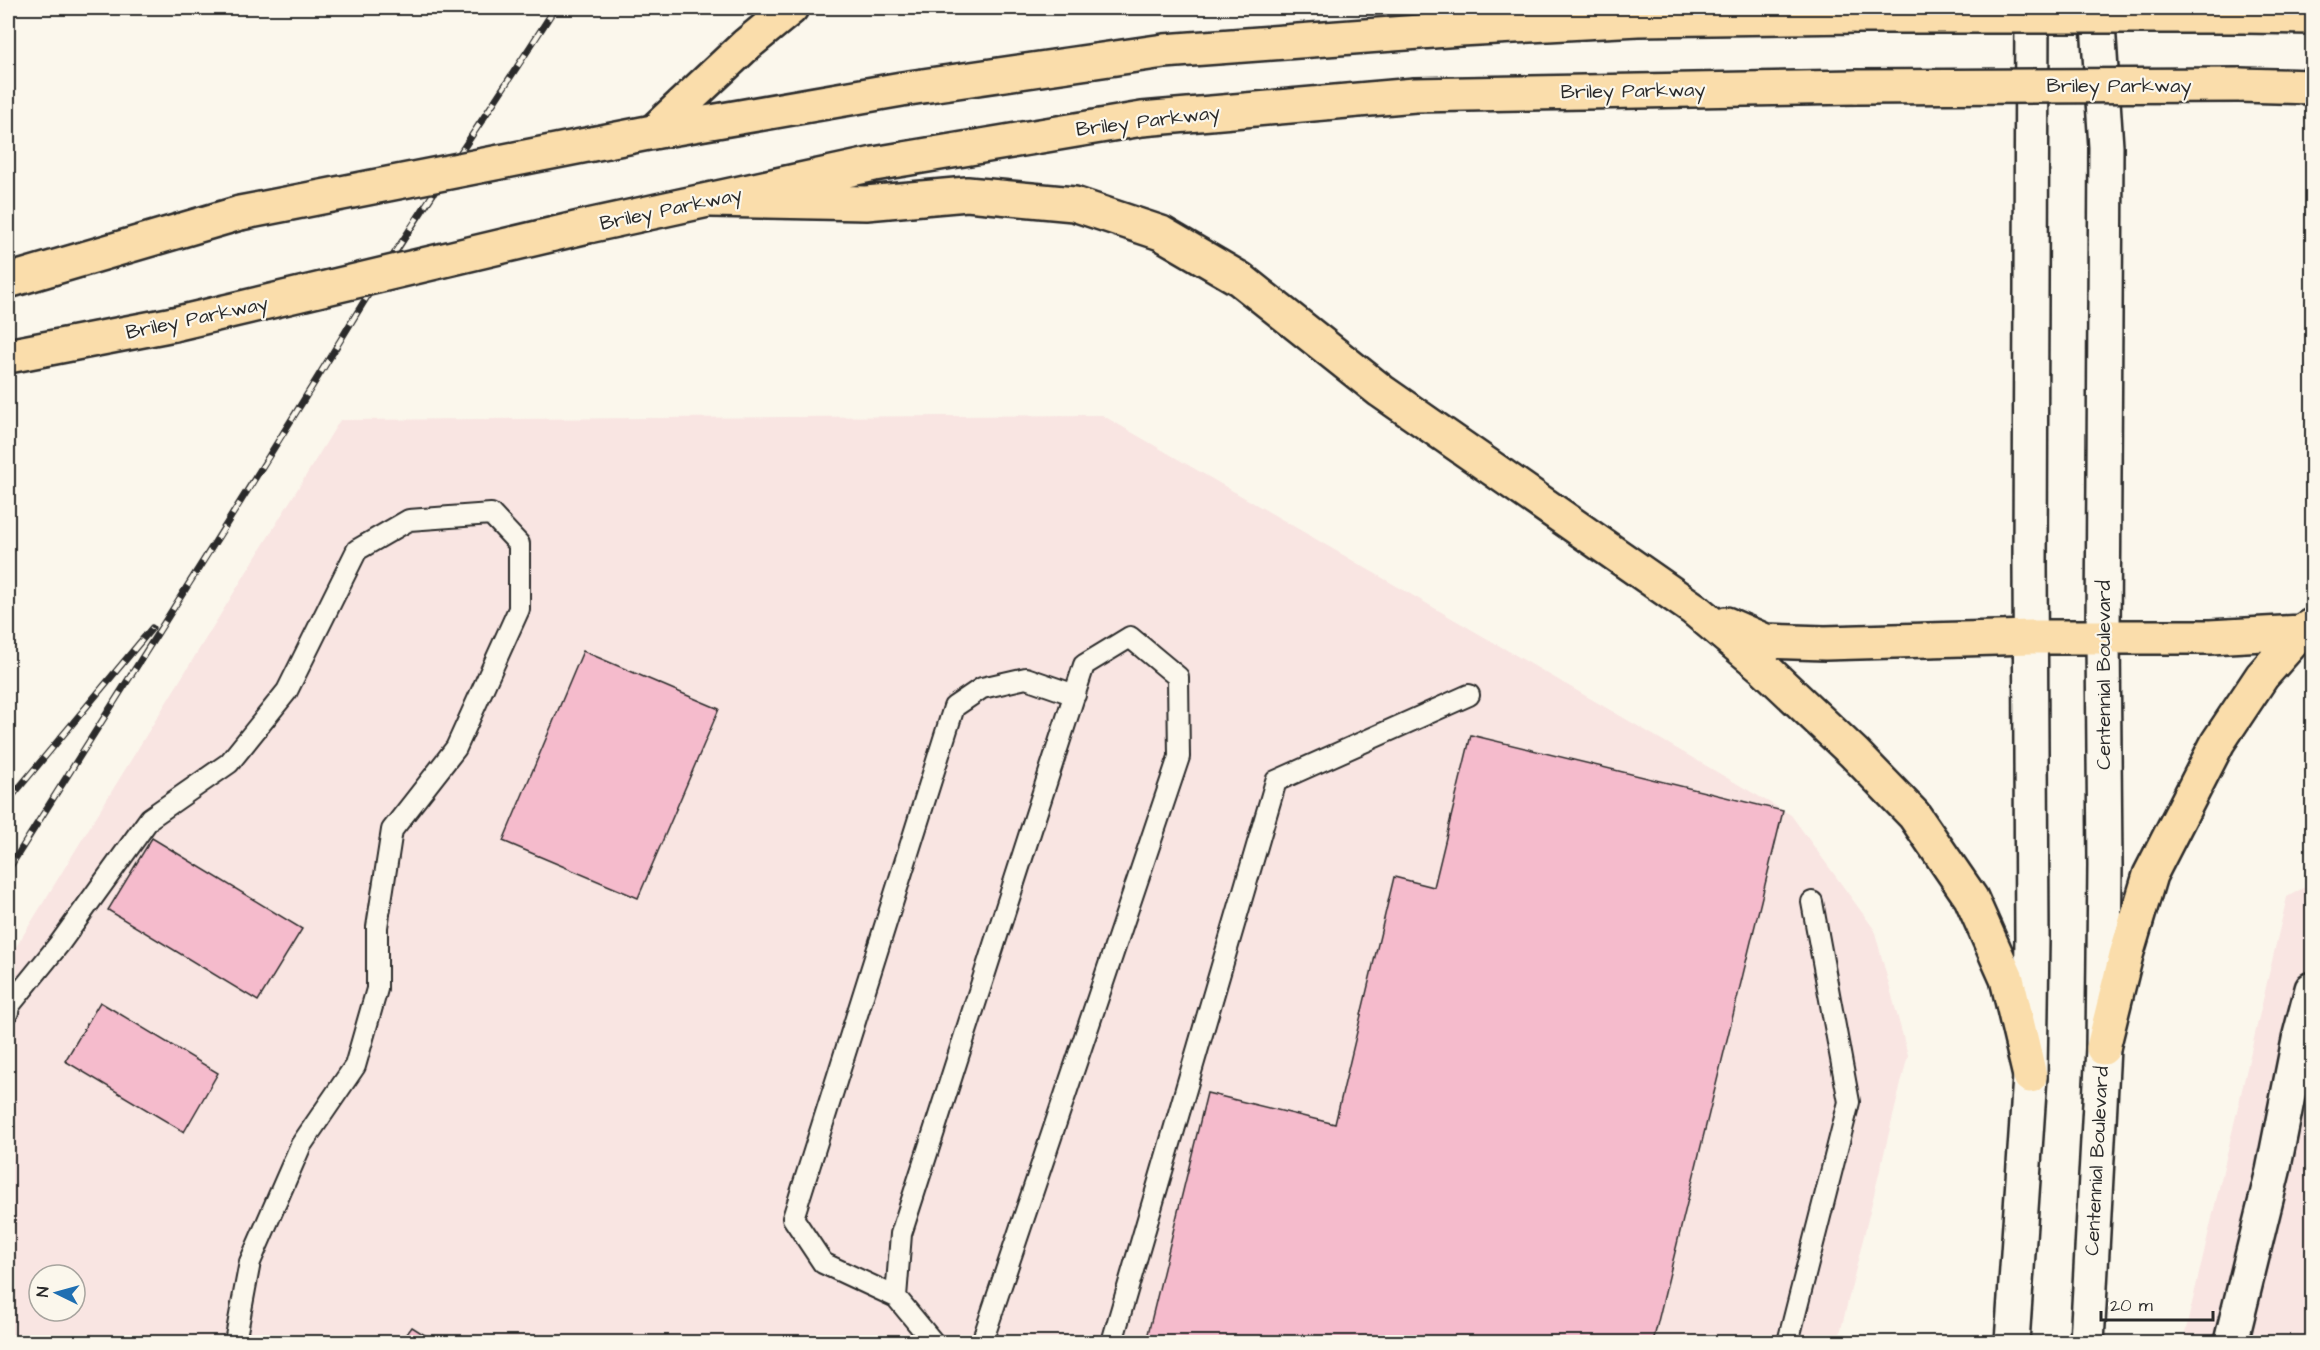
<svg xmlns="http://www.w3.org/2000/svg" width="2320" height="1350" viewBox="0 0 2320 1350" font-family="'Architects Daughter',sans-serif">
<rect width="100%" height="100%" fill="#fbf7ec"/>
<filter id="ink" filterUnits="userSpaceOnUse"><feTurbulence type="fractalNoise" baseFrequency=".0167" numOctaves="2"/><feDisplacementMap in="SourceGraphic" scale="12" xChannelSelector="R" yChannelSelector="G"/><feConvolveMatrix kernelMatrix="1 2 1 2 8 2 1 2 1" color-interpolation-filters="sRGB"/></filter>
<g filter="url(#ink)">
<path fill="#f9e5e2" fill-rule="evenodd" d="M1102 415 1791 815 1874 929 1908 1055 1838 1342H8V960L340 420ZM39 1275H75V1311H39Z
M2312 883V1342H2183L2287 897Z"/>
<path fill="#f5bbcc" stroke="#2b2b2b" stroke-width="1.5" d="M583 651 719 709 638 898 503 841Z
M1471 735 1783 811 1653 1342H1146L1207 1093 1335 1124 1394 877 1434 887Z
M152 838 302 929 258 1001 108 910Z
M100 1002 218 1073 184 1132 65 1061Z
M412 1327 436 1342H401Z"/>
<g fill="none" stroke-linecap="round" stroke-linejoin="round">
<defs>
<path id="lane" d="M8 1012 9 1006 60 943 150 818 229 763 287 691 357 550 409 520 491 514 519 544V609L456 748 392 830 377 927V989L355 1066 301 1145 250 1262 235 1342
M896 1297 823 1263 793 1218 954 707 982 688 1026 678 1075 695
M933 1342 896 1297 901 1234 1084 665 1130 637 1178 677 1179 757 982 1342
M1112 1342 1276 781 1469 695
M1788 1342 1849 1102 1812 902"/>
<path id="street" d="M2231 1342 2273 1171 2300 1035 2312 989"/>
<path id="secondary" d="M2012 1342 2030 1076 2032 938 2030 565 2032 8
M2087 1342 2103 1048 2105 866 2103 637 2106 147 2097 8"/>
<path id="highway" d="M2245 16 2312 17
M2239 85 2312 87
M653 132 902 89 1164 51 1460 29 1638 19 1858 16
M653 132 746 45 791 8
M711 200 866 203 967 194 1074 204 1161 233 1240 279 1381 391 1694 609 1763 667 1854 753 1914 815 1971 898 2007 979 2030 1076
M588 226 874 164 1142 119 1415 95 1857 87
M8 281 240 213
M8 356 174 324
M1726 624 1765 641 1825 643 2031 637H2210L2301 632
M2103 1048 2126 955 2150 875 2218 742 2262 676 2301 632 2311 626"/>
</defs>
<use href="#lane" stroke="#2b2b2b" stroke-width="24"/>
<use href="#street" stroke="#2b2b2b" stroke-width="38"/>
<use href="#secondary" stroke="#2b2b2b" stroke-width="38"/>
<use href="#highway" stroke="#2b2b2b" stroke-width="38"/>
<use href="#lane" stroke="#fbf7ec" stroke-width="20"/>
<use href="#street" stroke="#fbf7ec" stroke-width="33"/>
<use href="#secondary" stroke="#fbf7ec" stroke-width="33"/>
<use href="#highway" stroke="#faddab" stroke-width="33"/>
<defs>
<path id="rail" d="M8 801 152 628
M8 870C121 690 236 512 346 331 412 221 487 116 555 8"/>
</defs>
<use href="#rail" stroke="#2b2b2b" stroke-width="7"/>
<use href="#rail" stroke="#fbf7ec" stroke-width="4.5" stroke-dasharray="14" stroke-linecap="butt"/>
<defs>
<path id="highway-bridge" d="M1858 16H2245
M1857 87 2239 85
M240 213 653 132
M174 324 588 226"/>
</defs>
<use href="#highway-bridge" stroke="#2b2b2b" stroke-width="38" stroke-linecap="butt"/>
<use href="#highway-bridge" stroke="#faddab" stroke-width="33"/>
</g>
</g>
<g text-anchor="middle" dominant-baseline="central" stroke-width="4.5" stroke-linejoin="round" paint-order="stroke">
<g font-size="20" fill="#2b2b2b" stroke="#fbf7ec">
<text x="2119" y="86">Briley Parkway</text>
<text transform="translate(1633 91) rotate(-1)">Briley Parkway</text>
<text transform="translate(1148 121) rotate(-7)">Briley Parkway</text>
<text transform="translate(671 209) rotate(-12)">Briley Parkway</text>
<text transform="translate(197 318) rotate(-12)">Briley Parkway</text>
<text transform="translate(2104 675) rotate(-90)">Centennial Boulevard</text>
<text transform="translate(2097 1161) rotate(-87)">Centennial Boulevard</text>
</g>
</g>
<rect width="2320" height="1350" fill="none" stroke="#fbf7ec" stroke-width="30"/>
<rect x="15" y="15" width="2290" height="1320" fill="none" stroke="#2b2b2b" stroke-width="2" filter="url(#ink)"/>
<g transform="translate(57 1293) rotate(275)"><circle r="28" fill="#fbf7ec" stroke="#a8a59f" stroke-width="1.5"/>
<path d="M0-4.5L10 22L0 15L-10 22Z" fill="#1f6fb2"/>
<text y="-9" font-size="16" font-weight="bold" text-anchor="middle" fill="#2b2b2b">N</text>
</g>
<path d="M2101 1311v9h112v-9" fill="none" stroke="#2b2b2b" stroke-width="3"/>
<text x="2110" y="1311" font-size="18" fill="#2b2b2b" stroke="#fbf7ec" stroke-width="4.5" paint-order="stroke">20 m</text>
</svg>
